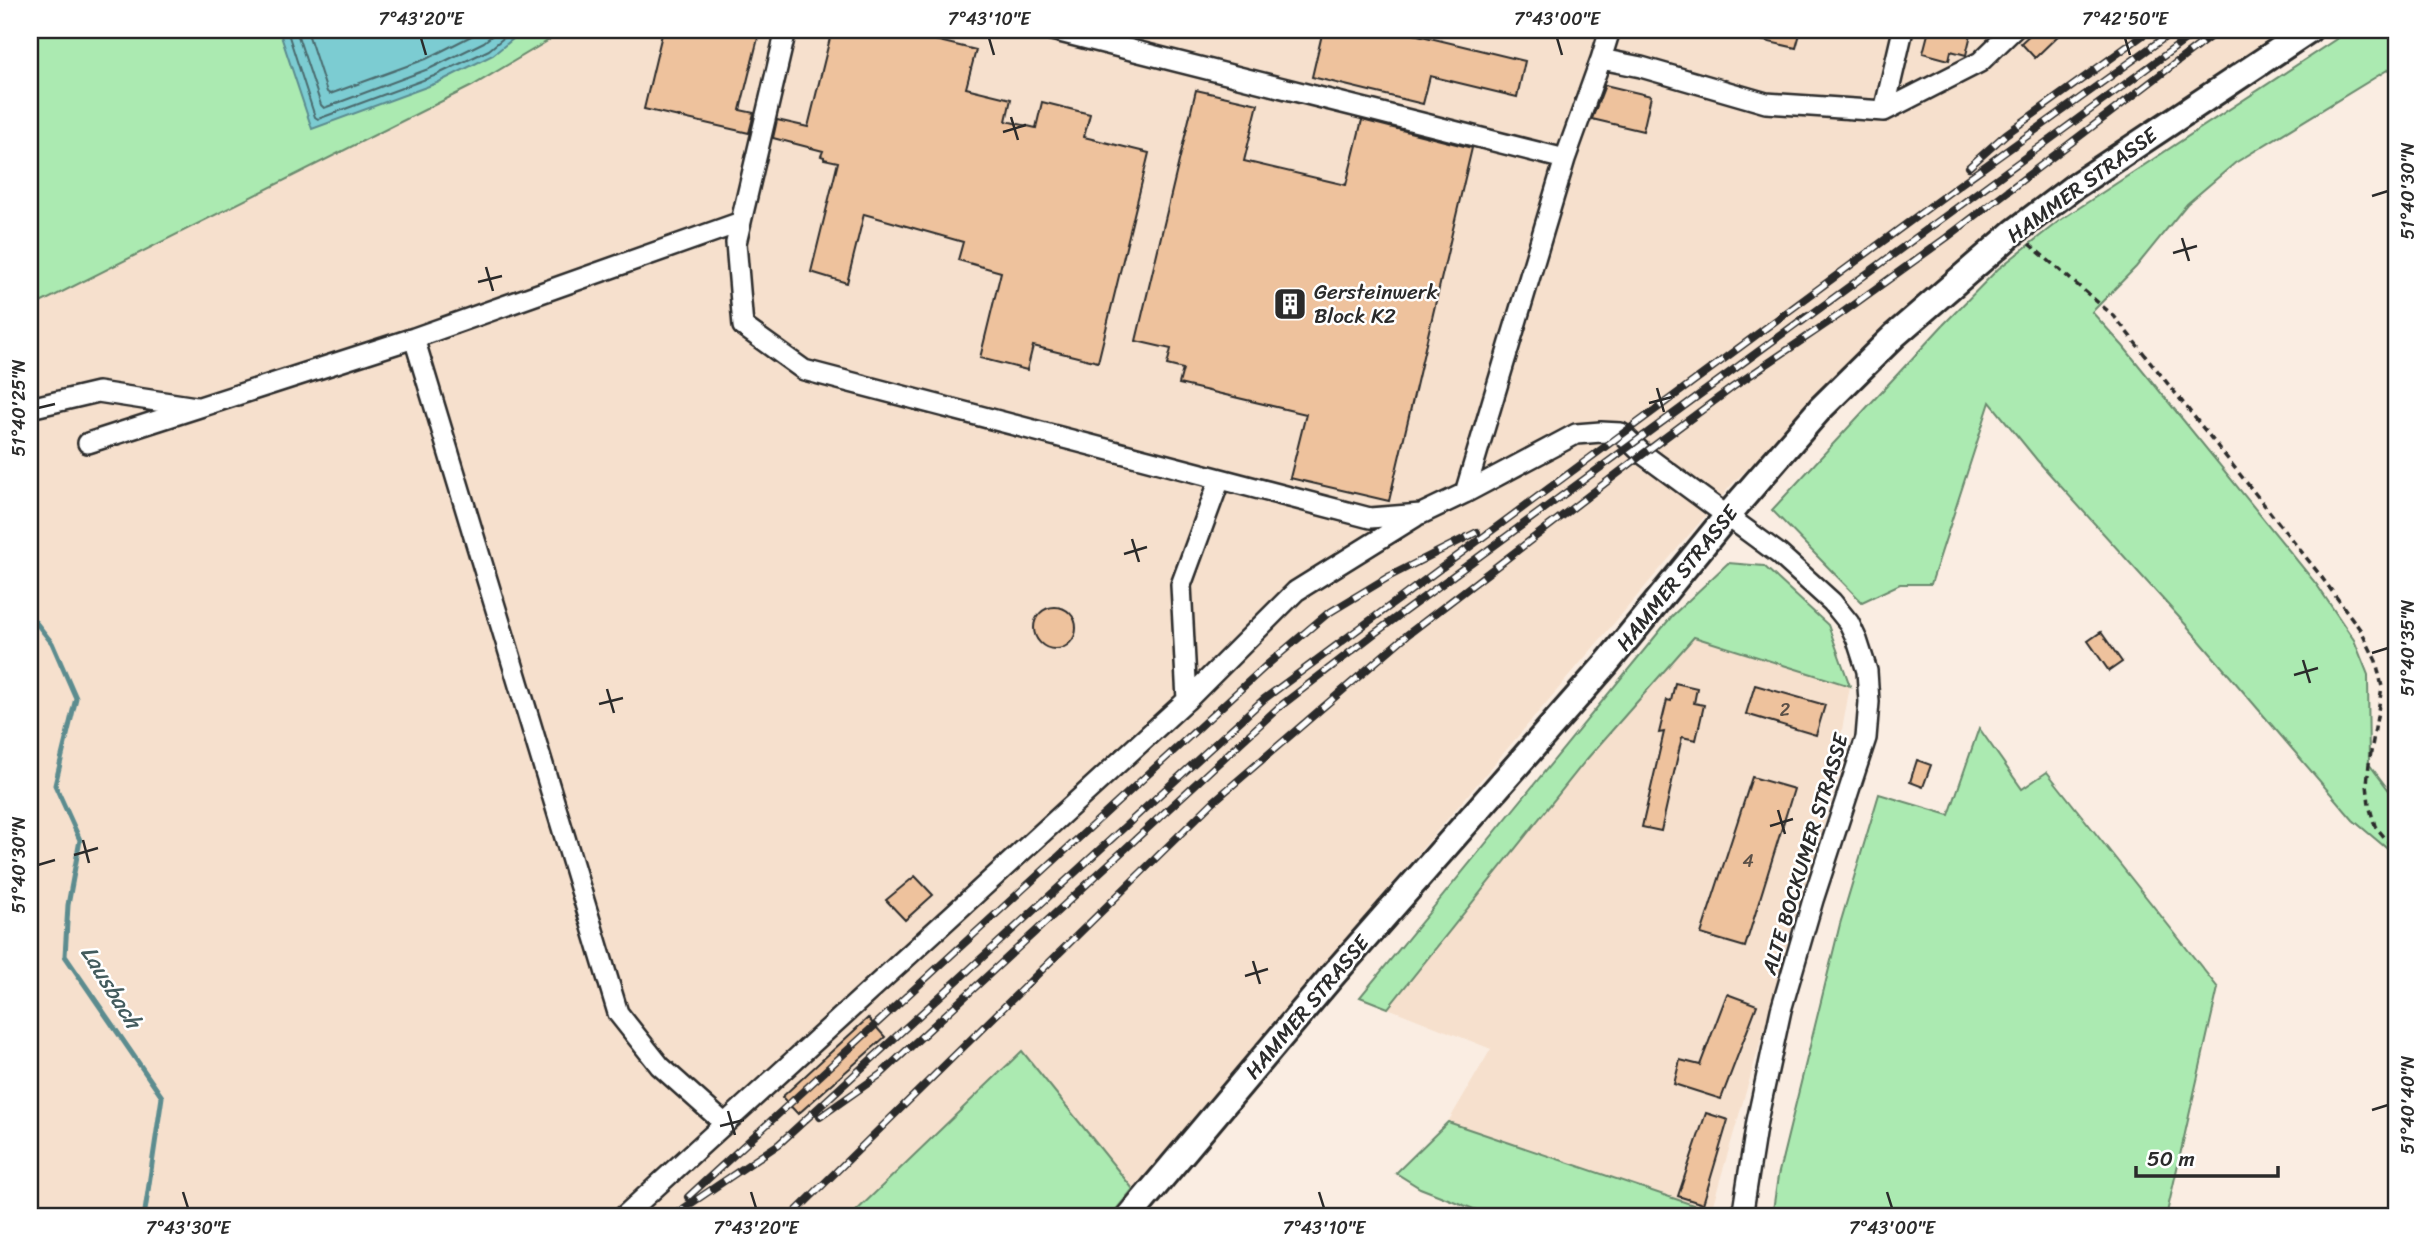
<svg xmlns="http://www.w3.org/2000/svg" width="2427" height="1247" viewBox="0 0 2427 1247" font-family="Sriracha,sans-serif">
<rect width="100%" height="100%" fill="#faede2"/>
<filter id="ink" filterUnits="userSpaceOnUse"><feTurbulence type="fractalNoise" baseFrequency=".0143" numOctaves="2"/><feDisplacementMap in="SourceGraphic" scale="14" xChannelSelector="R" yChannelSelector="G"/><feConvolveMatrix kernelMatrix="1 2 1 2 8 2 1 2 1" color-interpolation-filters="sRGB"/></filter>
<g filter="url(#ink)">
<path fill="#f6e0cd" d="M566 30H2289L1969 254 1734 482 1133 1189 1022 1051 850 1217H30V311L34 306 472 86Z
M1694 637 1850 686 1826 818 1711 1211 1448 1122 1491 1049 1388 1008 1586 760Z"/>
<path fill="#abeab1" stroke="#6b8a6e" stroke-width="2" d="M30 30H566L472 86 34 306 30 311Z
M2350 30H2397V64L2235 163 2187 204 2136 267 2092 312 2123 346 2317 585 2354 640 2368 675 2369 764 2397 801V857L2353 820 2187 626 2037 460 1990 402 1931 584H1900L1862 602 1772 510 1943 325 1998 269 2059 221Z
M1728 563 1764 566 1828 625 1850 686 1694 637 1586 760 1388 1008 1360 997 1672 616Z
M1979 728 2022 789 2047 772 2218 988 2166 1217H1772L1778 1176 1840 924 1879 794 1949 815Z
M1022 1051 1133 1189 1110 1217H850Z
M1448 1122 1711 1211V1217H1494L1420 1188 1396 1173Z"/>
<path fill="#7bccd2" stroke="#5b8c8f" stroke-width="2" d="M279 30H524L493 55 437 83 312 129Z"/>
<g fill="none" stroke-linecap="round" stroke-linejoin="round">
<path stroke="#4b6b6e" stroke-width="2" d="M287 30 315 117 318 119 434 76 489 50 513 30
M296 30 321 105 324 108 431 68 484 42 499 30
M307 30 327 92 330 94 426 59 483 30"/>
<path stroke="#5b8c8f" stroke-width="5" d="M30 615 52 643 76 698 55 785 80 840 68 905 65 956 162 1097 145 1211 148 1217"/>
</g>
<path fill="#eec29d" stroke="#2b2b2b" stroke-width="2" d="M663 30H760L740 110 754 113 749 133 644 109Z
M832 30H894L976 50 966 88 1011 99 1006 121 1036 128 1042 102 1090 114 1084 137 1149 153 1098 362 1033 346 1027 370 980 358 1001 272 958 260 963 242 864 214 847 283 811 272 838 162 824 159V157L821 156 823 151 773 138 777 120 808 127Z
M1323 30H1397L1525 61 1517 97 1430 76 1423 104 1312 77Z
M1743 30H1801L1796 48 1743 36Z
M1929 30H1972L1966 55 1951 51 1949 60 1923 53Z
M2035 30H2064L2035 58 2021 43Z
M1605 85 1651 96 1643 131 1592 119Z
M1196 90 1258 104 1244 161 1346 185 1362 120 1472 148 1389 501 1290 478 1306 414 1179 384 1183 369 1167 365 1171 349 1136 341Z
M1034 628a21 21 0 1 1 42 0a21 21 0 1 1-42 0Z
M2101 632 2122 662 2109 671 2088 641Z
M1675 683 1697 688 1694 703 1704 705 1696 740 1682 737 1661 831 1642 827 1664 732 1659 733 1667 700 1671 701Z
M1755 685 1825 705 1816 735 1746 714Z
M1917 760 1931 765 1923 787 1910 782Z
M1752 777 1794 789 1745 947 1701 934Z
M915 876 933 895 905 920 886 900Z
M1727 994 1757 1005 1721 1099 1674 1084 1680 1060 1700 1065Z
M868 1018 885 1037 798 1114 782 1097Z
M1706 1113 1728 1120 1703 1204 1678 1196Z"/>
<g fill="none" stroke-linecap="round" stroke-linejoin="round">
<defs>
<path id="minor" d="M786 30 736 243 743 326 804 370 1370 518 1421 514 1465 493 1565 159 1601 59 1641 67 1766 103 1884 111 1980 62 2013 30
M1052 30 1565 159
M1601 59 1610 30
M1884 111 1903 30
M414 338 618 1013 660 1066 725 1124
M30 408 98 392 196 407
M88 443 414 338 741 222
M1465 493 1576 434 1601 432 1621 433 1643 454 1779 554 1832 602 1849 623 1857 640 1867 671 1869 702 1866 738 1813 900 1781 1010 1757 1121 1742 1217
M1187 700 1181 585 1220 479
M623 1217 1187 700 1296 591 1415 517"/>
<path id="major" d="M1129 1217 1332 976 1607 663 1727 516 1820 409 1895 335 2014 232 2075 186 2309 30"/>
</defs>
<use href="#minor" stroke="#2b2b2b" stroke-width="24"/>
<use href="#major" stroke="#2b2b2b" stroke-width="30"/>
<path stroke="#2b2b2b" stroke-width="3.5" stroke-dasharray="7 5" stroke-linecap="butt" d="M2029 244 2114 316 2320 575 2362 632 2376 661 2382 687 2369 764 2367 784 2369 805 2375 826 2397 852"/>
<use href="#minor" stroke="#fff" stroke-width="19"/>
<use href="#major" stroke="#fff" stroke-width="24"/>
<defs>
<path id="rail" d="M1969 167 2006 134 2150 30
M1801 322 2199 30
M820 1117 881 1074 1278 708 1375 633 1808 315
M688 1197 1268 664 1327 614 1390 576 1477 532
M671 1217 779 1144 1264 699 1959 185 2175 30
M790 1217 1213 802 1407 635 1643 454 1733 387 1842 313 1946 238 2219 30"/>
</defs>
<use href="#rail" stroke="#2b2b2b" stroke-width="8"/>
<use href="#rail" stroke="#fff" stroke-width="5" stroke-dasharray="16" stroke-linecap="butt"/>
</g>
</g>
<path fill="none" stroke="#2b2b2b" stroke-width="2.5" d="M421 38 426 55M989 38 994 55M1557 38 1562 55M2125 38 2130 55M1011 117 1018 140M1003 132 1026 125M2372 196 2388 191M2182 238 2189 261M2173 253 2197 246M486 267 493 291M478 282 502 276M1657 388 1664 412M1649 403 1672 397M38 408 55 404M1132 539 1139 562M1124 554 1147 547M2372 653 2388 648M2303 660 2310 683M2294 675 2318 668M607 689 614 713M599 704 623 698M1778 810 1785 834M1770 826 1793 819M83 840 89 863M74 855 98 848M38 865 55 860M1253 961 1260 984M1245 976 1268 969M2372 1110 2388 1105M728 1111 735 1135M720 1126 744 1120M183 1192 188 1208M751 1192 756 1208M1319 1192 1324 1208M1887 1192 1892 1208"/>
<defs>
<symbol id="building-square" viewBox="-11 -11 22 22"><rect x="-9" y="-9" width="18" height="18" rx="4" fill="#2b2b2b" stroke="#fff"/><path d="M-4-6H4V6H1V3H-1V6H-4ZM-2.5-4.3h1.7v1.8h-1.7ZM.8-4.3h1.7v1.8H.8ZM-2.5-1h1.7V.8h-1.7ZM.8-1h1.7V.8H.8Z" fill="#fff"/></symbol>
</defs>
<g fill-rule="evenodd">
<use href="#building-square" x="1271" y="285" width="38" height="38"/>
</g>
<g text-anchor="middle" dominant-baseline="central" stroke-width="5" stroke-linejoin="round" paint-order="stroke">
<g font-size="18" fill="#5c5148">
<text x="1785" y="710">2</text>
<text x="1748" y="861">4</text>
</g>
<g font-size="21" fill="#2b2b2b" stroke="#fff">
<text transform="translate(2082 185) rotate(-36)">HAMMER STRASSE</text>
<text transform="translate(1677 578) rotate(-51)">HAMMER STRASSE</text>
<text transform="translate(1805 854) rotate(-73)">ALTE BOCKUMER STRASSE</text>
<text transform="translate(1307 1007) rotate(-50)">HAMMER STRASSE</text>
</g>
<g font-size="21" fill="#2b2b2b" stroke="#fff" text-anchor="start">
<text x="1314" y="292">Gersteinwerk<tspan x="1314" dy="24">Block K2</tspan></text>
</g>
<g font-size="23" font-style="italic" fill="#435b5d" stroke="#fff">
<text transform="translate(111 987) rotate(58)">Lausbach</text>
</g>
</g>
<rect width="2427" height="1247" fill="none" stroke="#fff" stroke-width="77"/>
<path d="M2136 1166v10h142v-10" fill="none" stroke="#2b2b2b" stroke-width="3.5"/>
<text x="2147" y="1166" font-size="21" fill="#2b2b2b" stroke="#ffffff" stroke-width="5" paint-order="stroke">50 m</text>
<rect x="38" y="38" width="2350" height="1170" fill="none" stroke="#2b2b2b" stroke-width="2.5"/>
<g font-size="18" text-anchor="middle" fill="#2b2b2b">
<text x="421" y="25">7°43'20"E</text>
<text x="989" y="25">7°43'10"E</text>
<text x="1557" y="25">7°43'00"E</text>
<text x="2125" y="25">7°42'50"E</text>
<text transform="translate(2408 191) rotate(-90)" y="6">51°40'30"N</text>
<text transform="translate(19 408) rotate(-90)" y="6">51°40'25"N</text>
<text transform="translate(2408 648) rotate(-90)" y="6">51°40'35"N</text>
<text transform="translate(19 865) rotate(-90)" y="6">51°40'30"N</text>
<text transform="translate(2408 1105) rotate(-90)" y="6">51°40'40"N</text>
<text x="188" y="1234">7°43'30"E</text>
<text x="756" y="1234">7°43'20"E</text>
<text x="1324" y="1234">7°43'10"E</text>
<text x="1892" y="1234">7°43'00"E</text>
</g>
</svg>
